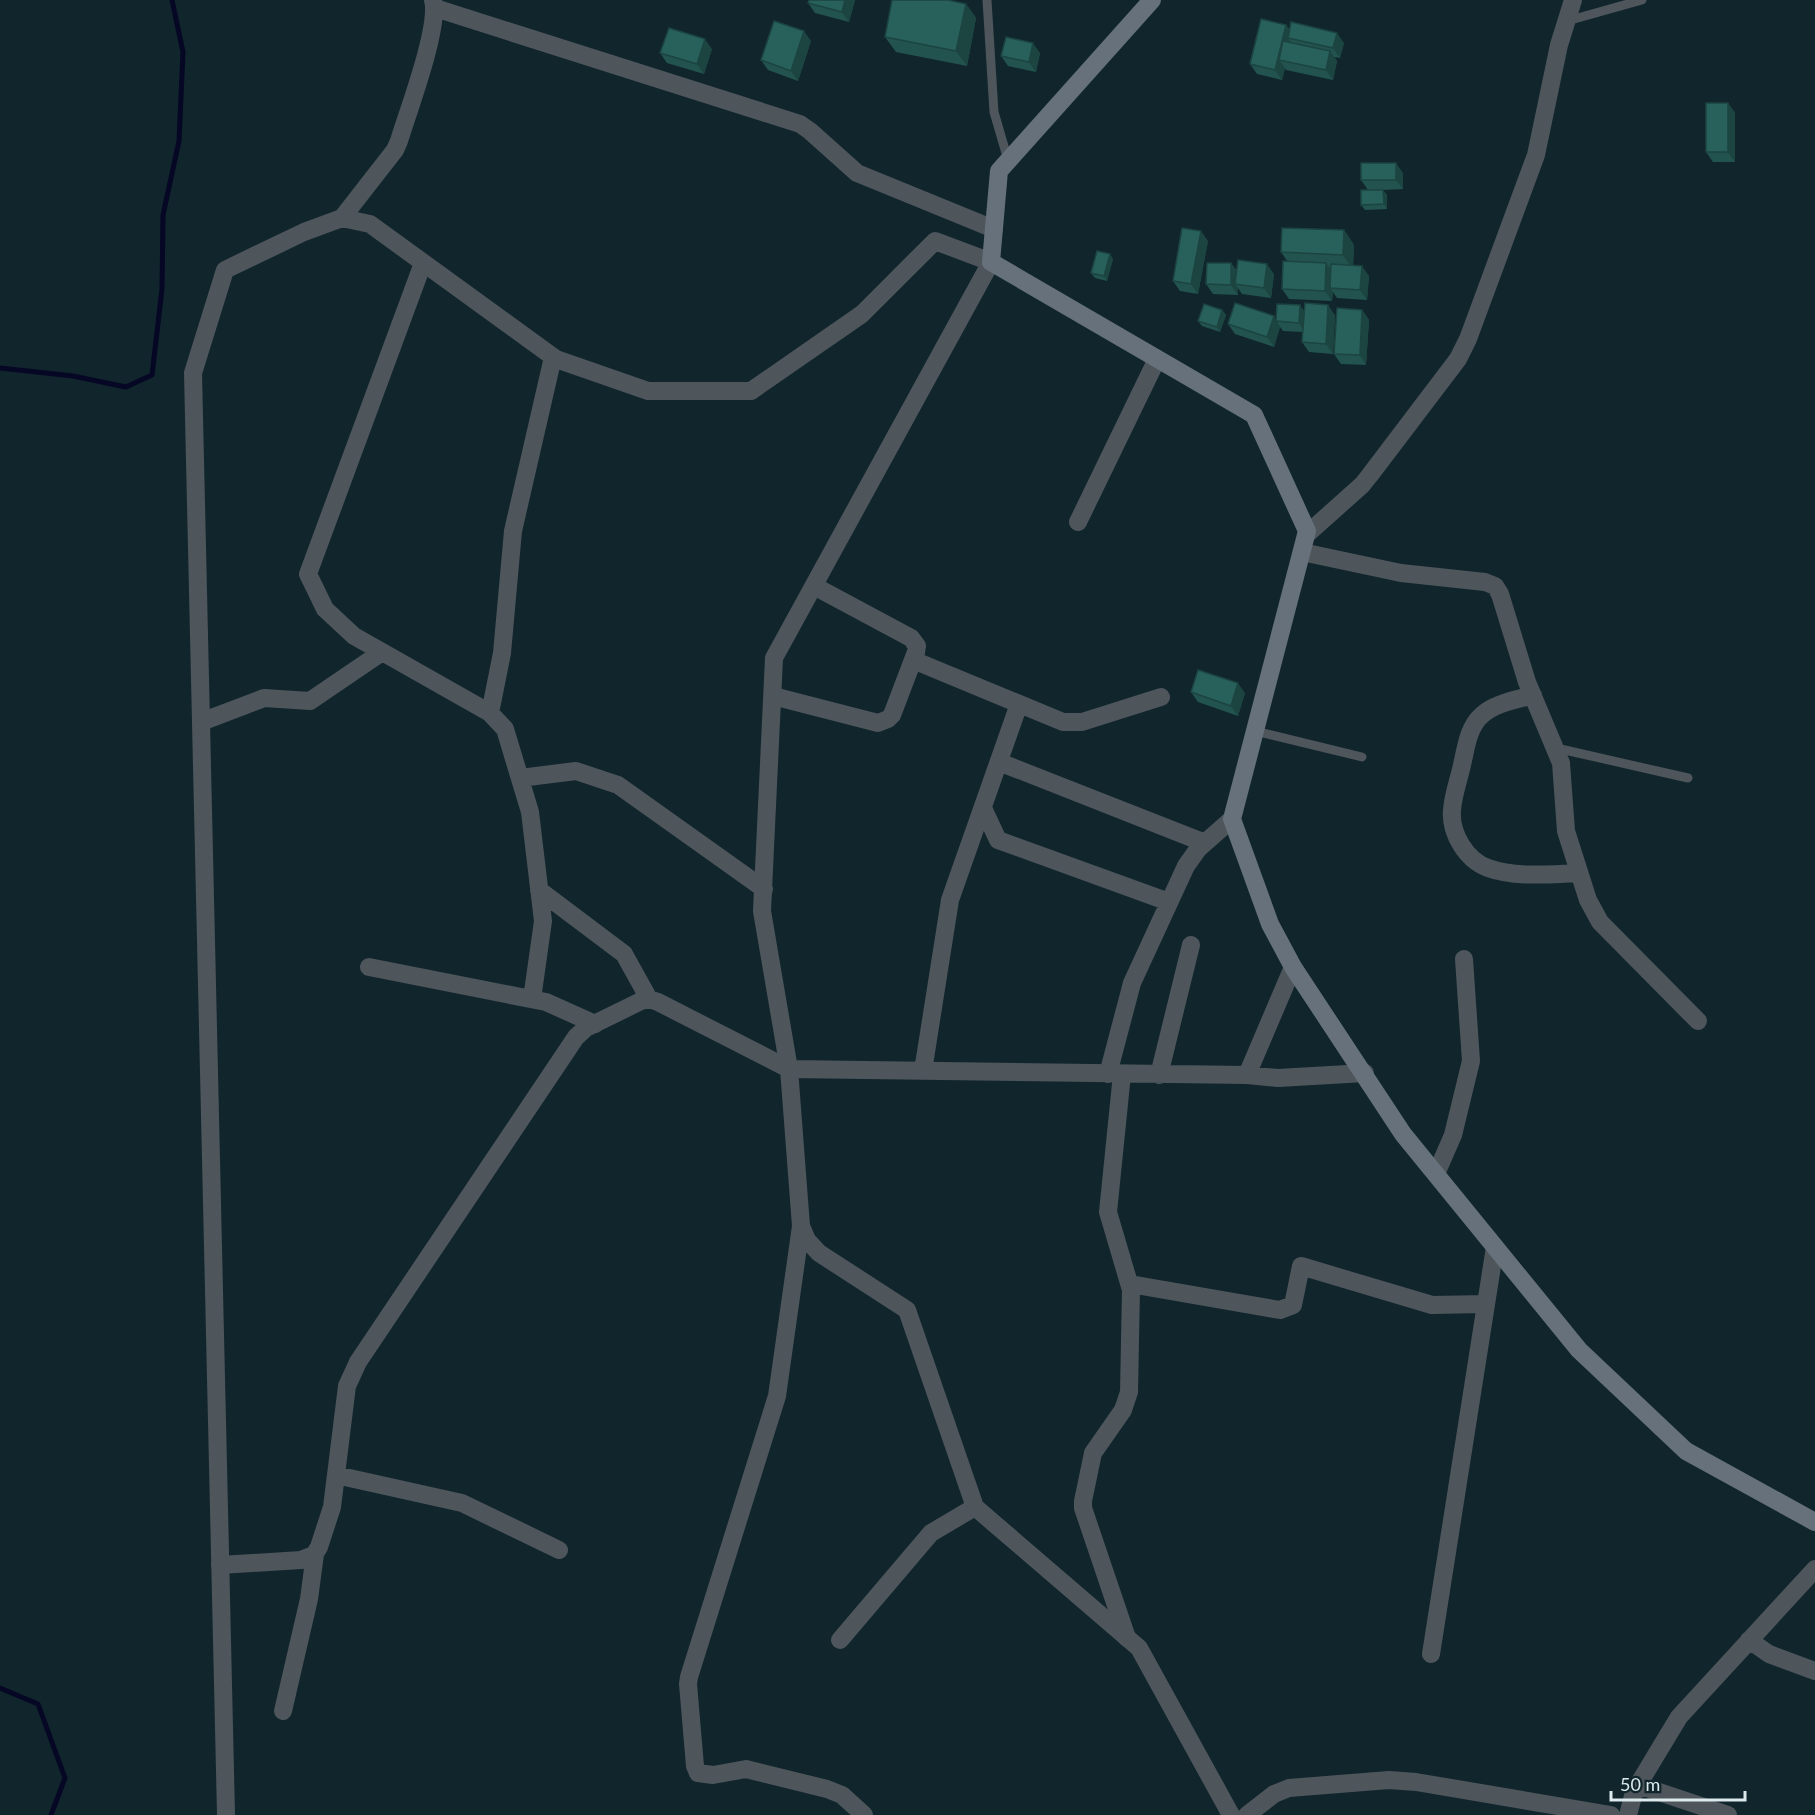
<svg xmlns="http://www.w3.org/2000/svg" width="1815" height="1815" viewBox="0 0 1815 1815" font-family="Lato,sans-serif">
<rect width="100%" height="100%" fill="#10262c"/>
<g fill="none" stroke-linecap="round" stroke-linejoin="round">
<path stroke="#060724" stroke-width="5" d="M0 368 73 376 126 387 152 375 162 289 163 215 179 141 183 52 172 0
M0 1688 38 1704 65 1778 51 1815"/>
<path stroke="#4e555b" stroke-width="9" d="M987 0 994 112 1008 160
M1567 21 1642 0
M1255 731 1362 757
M1556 748 1688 778"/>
<path stroke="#4e555b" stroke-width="18" d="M435 8 800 124 810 131 857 173 994 229
M342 218 395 150 399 141C408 111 440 27 433 0
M423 263 308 574 325 609 354 636 490 713 505 729 530 812 543 921 532 999
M1078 522 1157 359
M1306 535 1362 485 1370 475 1458 359 1468 339 1536 155 1559 45 1573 0
M1302 552 1401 573 1485 582 1495 586 1500 594 1527 682 1561 763 1566 831 1588 900 1600 922 1698 1021
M913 660 1063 722H1082L1161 697
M1533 695C1516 700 1495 703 1482 715 1468 727 1466 748 1462 765 1459 779 1453 795 1452 810 1450 833 1466 860 1488 868 1516 878 1550 874 1579 873
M773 696 878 723 888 719 892 715 916 652 917 646 911 638 814 586
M490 713 502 653 513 531 553 357
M201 722 264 698 310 701 382 652
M999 762 1205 843
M520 778 576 771 618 785 764 889
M983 808 998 840 1169 902
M539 890 624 954 649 999
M369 967 546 1002 595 1024
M923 1071 950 900 1019 704
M1108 1074 1132 983 1186 866 1198 849 1232 819
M1122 1074 1108 1212 1131 1290 1129 1392 1123 1410 1093 1453 1083 1501V1508L1127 1638
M1159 1075 1191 945
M1247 1075 1293 967
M1436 1174 1453 1135 1471 1061 1464 959
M801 1226 777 1396 689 1677 688 1684 695 1766 698 1773 713 1775 746 1769 827 1789 842 1795 864 1815
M1130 1284 1280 1310 1293 1305 1301 1266 1432 1305 1486 1304
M336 1475 462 1503 559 1550
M220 1565 301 1560 314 1555 319 1547 332 1507 347 1386 358 1362 576 1037 586 1028 641 1001 649 999 658 1002 789 1069 1247 1075 1278 1078 1365 1073
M840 1640 931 1533 975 1507
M1749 1640 1769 1654 1815 1671
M1431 1654 1495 1247
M283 1711 309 1599 315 1554
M1638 1785 1728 1815
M1247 1815 1274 1794 1289 1788 1389 1780 1416 1782 1611 1815
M1628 1815 1633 1796 1638 1785 1679 1717 1815 1569"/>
<path stroke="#4e555b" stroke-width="18" d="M226 1815 193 373 225 270 304 232 342 218 370 224 556 359 648 391H751L862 314 935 241 991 262 774 658 762 911 789 1069 801 1226 807 1240 819 1253 907 1310 975 1507 1139 1648 1231 1815"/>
<path stroke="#66717b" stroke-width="18" d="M1152 0 999 171 991 262 1254 415 1307 531 1232 819 1270 924 1293 967 1403 1134 1579 1350 1686 1451 1815 1522"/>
</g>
<path fill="#22534f" d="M855 0 849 22 815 13 808 3Z
M966 4 976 18 967 66 896 52 885 37Z
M1286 25 1290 30 1344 43 1340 58 1334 57 1337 61 1333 80 1286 70 1285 68 1282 80 1257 74 1250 64Z
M811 41 798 81 768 70 761 60Z
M712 49 704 74 667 63 660 53Z
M1040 53 1036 72 1008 66 1001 56Z
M1728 103 1735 113V162H1713L1706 152Z
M1403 173V189L1383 190 1387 195V209L1365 210 1361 205 1368 190 1361 180Z
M1344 230 1354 245 1353 266 1369 276 1367 300 1337 298 1333 292 1332 301 1289 299 1282 289 1288 262 1281 252Z
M1208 241 1198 294 1180 291 1173 281Z
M1113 259 1107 281 1095 278 1091 273Z
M1231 263 1237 271 1274 274 1271 298 1242 294 1238 288V295L1213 294 1206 284Z
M1222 310 1226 315 1220 332 1202 326 1198 321Z
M1304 310 1335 315 1333 354 1309 352 1302 342 1303 332 1283 331 1280 327 1274 347 1235 334 1228 324 1276 319Z
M1362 310 1369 320 1366 365 1341 364 1334 354Z
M1191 692 1245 693 1238 716 1198 702Z"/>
<path fill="#1c4440" d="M845 0H855L849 22 842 12Z
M966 4 976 18 967 66 956 51Z
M1286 25 1293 35 1288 38 1291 43 1279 60 1285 68 1282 80 1275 70Z
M804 31 811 41 798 81 791 71Z
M1337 33 1344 43 1340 58 1333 48Z
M705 39 712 49 704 74 697 64Z
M1033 43 1040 53 1036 72 1029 62Z
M1330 51 1337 61 1333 80 1326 70Z
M1728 103 1735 113V162L1728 152Z
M1396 163 1403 173V189L1396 180Z
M1383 190 1387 195V209L1384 204Z
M1344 230 1354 245 1353 270 1343 255Z
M1201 231 1208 241 1198 294 1191 284Z
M1110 254 1113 259 1107 281 1104 276Z
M1231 263 1238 273 1235 284 1238 288V295L1231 285Z
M1326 263 1333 273 1330 288 1333 292 1332 301 1325 291Z
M1267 264 1274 274 1271 298 1264 288Z
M1362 266 1369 276 1367 300 1360 290Z
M1300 305 1307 315 1306 333 1299 323Z
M1328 305 1335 315 1333 354 1326 344Z
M1222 310 1226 315 1220 332 1217 327Z
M1362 310 1369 320 1366 365 1360 355Z
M1274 316 1280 327 1274 347 1267 337Z
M1238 683 1245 693 1238 716 1231 706Z"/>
<path fill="#28615c" stroke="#1c4440" stroke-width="1.5" d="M809 0H845L842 12 808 3Z
M892 0H948L966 4 956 51 885 37Z
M1261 19 1286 25 1275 70 1250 64Z
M774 21 804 31 791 71 761 60Z
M1291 22 1337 33 1333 48 1288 38Z
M669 28 705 39 697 64 660 53Z
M1006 37 1033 43 1029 62 1001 56Z
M1283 41 1330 51 1326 70 1279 60Z
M1706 103H1728V152H1706Z
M1361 163H1396V180H1361Z
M1361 190H1383L1384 204 1361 205Z
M1182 228 1201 231 1191 284 1173 281Z
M1282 228 1344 230 1343 255 1281 252Z
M1097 251 1110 254 1104 276 1091 273Z
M1238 260 1267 264 1264 288 1235 284Z
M1283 261 1326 263 1325 291 1282 289Z
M1207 263H1231V285L1206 284Z
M1331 264 1362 266 1360 290 1330 288Z
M1235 303 1274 316 1267 337 1228 324Z
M1305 303 1328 305 1326 344 1302 342Z
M1204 304 1222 310 1217 327 1198 321Z
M1277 304 1300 305 1299 323 1276 321Z
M1337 308 1362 310 1360 355 1334 354Z
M1198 670 1238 683 1231 706 1191 692Z"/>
<path d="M1611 1791v9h134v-9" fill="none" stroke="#dceaed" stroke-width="3"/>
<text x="1620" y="1791" font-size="18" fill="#dceaed" stroke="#10262c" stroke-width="4.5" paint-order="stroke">50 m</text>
</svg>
